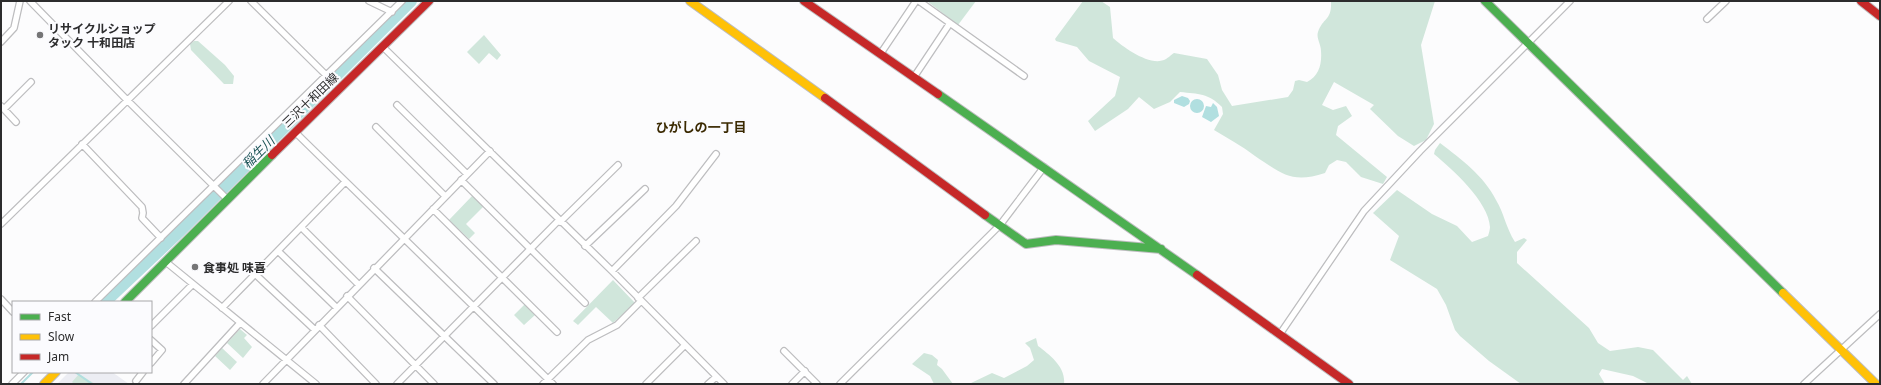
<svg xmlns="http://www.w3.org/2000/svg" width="1881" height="385" viewBox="0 0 1881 385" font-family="'Noto Sans','Noto Sans JP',sans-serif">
<rect width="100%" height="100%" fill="#fcfcfd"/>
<path fill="#ecedf3" d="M69 372H112L129 384H57Z"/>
<path fill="#d0e6db" d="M927 1H976L958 25Z
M1083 1H1101L1110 7 1113 38C1123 47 1149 66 1164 60 1167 59 1171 55 1174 53L1207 59 1218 75 1222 90 1232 106 1288 97 1293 90 1295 81 1299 80 1307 82C1319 76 1322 64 1321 51 1321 44 1316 38 1318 32 1323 17 1332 21 1331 1H1435L1421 45 1434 124 1426 140 1414 146 1398 136 1370 109 1374 105 1334 82 1322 105 1333 110 1346 106 1352 116 1338 126 1336 135 1387 177 1383 184 1361 177 1346 162 1337 160 1329 165 1325 173C1292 184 1282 174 1255 156 1242 146 1227 138 1214 130L1223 114 1222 107C1208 93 1199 94 1180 92L1170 102 1154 109 1139 97 1128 109 1095 131 1088 121 1115 96 1120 77 1089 61 1077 47 1056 41 1055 39Z
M484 35 501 55 497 60 489 53 479 64 467 52Z
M194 41H198L225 65 234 76 233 84H224L191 50 190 44Z
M1440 143C1461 159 1484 176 1496 200 1504 213 1506 228 1515 242L1524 238 1527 240 1517 252V263L1589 328 1598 343 1610 351 1638 347 1653 350 1683 380 1687 376 1692 384H1649L1633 376 1602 369 1599 374 1605 384H1521L1489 361 1460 336 1455 330 1446 305 1437 289 1390 260 1399 236 1373 213 1397 190 1432 214 1457 226 1472 242 1488 236C1489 233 1490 229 1490 227 1489 202 1452 169 1434 154L1435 150Z
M473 195 484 206 466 224 475 233 469 239 449 220Z
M613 280 635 303 613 323 596 307 578 325 573 321Z
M525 304 535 315 524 325 514 315Z
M240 329 247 335 244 338 252 347 243 358 227 343Z
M1036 338 1038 346C1050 355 1066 367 1064 384H969L992 373 1004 378 1027 366 1034 360 1030 348 1025 343Z
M222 348 237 362 230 370 215 356Z
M924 353 932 355 938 360 937 365 942 369 953 384H934L930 376 912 364Z
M79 374 95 384H74L72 382Z"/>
<path fill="#b1dfe0" d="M1182 96 1188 98 1190 101 1189 104 1184 107 1174 103V100Z
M1190 106a7 7 0 1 1 14 0a7 7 0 1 1-14 0Z
M1213 103 1217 107 1219 116 1211 122 1202 117 1206 106 1211 107Z"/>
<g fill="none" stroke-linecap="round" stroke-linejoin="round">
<path stroke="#b1dfe0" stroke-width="2" d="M75 372 92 384
M21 384 33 372"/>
<path stroke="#b1dfe0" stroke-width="12" d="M105 302 179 232 411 1"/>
<defs>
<path id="street" d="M30 1 127 100 227 199
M251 1 327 76
M369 1 392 12
M919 1 1024 76
M1707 19 1726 1
M1 42 14 28 20 1
M383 47 612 271 724 384
M881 53 916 1
M914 77 950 23
M397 105 467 174
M1 106 16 122
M4 109 31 82
M376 127 445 196
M295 132 553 384
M82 144 142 207 143 213 142 218 161 238
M461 180 585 303
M433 209 557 332
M560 222 618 165
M1 224 229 1
M301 227 358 284
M585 246 645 189
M278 251 336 307
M166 262 316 384
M374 268 494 384
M612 271 676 206 716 154
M255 274 314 329
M347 296 434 384
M638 298 696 241
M1 299 13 312
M95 302 402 1
M222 308 345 182
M319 325 376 384
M151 326 193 284
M1280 334 1364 211 1420 151 1570 1
M151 340 162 350 151 363
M784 351 817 384
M136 381 143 372
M12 384 24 372
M184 384 240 323
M263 384 490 151
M397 384 559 220
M543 384 588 340 617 325 641 301
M646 384 685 345
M708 384 716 377
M792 384 805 371
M840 384 1000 225 1044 167
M1804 384 1880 314"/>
<path id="fast" d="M1485 1 1783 293
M938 94 1197 275
M985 215 1026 244 1056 240 1161 249
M125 302 272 155"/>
<path id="slow" d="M690 1 825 98
M1783 293 1876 384
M44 384 56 372"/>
<path id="jam" d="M804 1 938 94
M1861 1 1880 16
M825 98 985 215
M272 155 429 1
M1197 275 1349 384"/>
</defs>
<use href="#street" stroke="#bdbdbf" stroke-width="8"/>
<use href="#fast" stroke="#bdbdbf" stroke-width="10"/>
<use href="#slow" stroke="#bdbdbf" stroke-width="10"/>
<use href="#jam" stroke="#bdbdbf" stroke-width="10"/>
<use href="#street" stroke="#fff" stroke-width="5.5"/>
<use href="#fast" stroke="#4caf50" stroke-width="8"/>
<use href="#slow" stroke="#ffc107" stroke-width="8"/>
<use href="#jam" stroke="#c62828" stroke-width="8"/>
</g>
<g fill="#757576" stroke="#fbfbfe" stroke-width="1.5">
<circle cx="40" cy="35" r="4"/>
<circle cx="195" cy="267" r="4"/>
</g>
<g text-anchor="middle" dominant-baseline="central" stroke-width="4" stroke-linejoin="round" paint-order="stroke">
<g font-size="12" font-weight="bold" fill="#2c2c2d" stroke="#fbfbfe" text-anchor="start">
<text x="48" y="28">リサイクルショップ<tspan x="48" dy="14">タック 十和田店</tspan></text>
<text x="203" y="267">食事処 味喜</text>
</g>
<g font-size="12" fill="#2c2c2d" stroke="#fbfbfe">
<text transform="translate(310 100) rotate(-44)">三沢十和田線</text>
</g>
<g font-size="13" font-weight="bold" fill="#3a2900" stroke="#fbfbfe">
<text x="701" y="127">ひがしの一丁目</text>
</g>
<g font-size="13" font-style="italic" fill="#195254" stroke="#fbfbfe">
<text transform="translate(258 152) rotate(-45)">稲生川</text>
</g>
</g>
<rect width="1881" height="385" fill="none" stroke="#2c2c2d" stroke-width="4"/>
<rect x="12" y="301" width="140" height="72" fill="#fbfbfe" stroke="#a8a8aa"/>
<rect x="20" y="314" width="20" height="6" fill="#4caf50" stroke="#a8a8aa"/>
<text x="48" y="321" font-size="12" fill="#2c2c2d">Fast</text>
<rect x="20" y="334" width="20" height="6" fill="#ffc107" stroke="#a8a8aa"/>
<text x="48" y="341" font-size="12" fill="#2c2c2d">Slow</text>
<rect x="20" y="354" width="20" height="6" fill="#c62828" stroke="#a8a8aa"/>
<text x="48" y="361" font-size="12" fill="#2c2c2d">Jam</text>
</svg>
